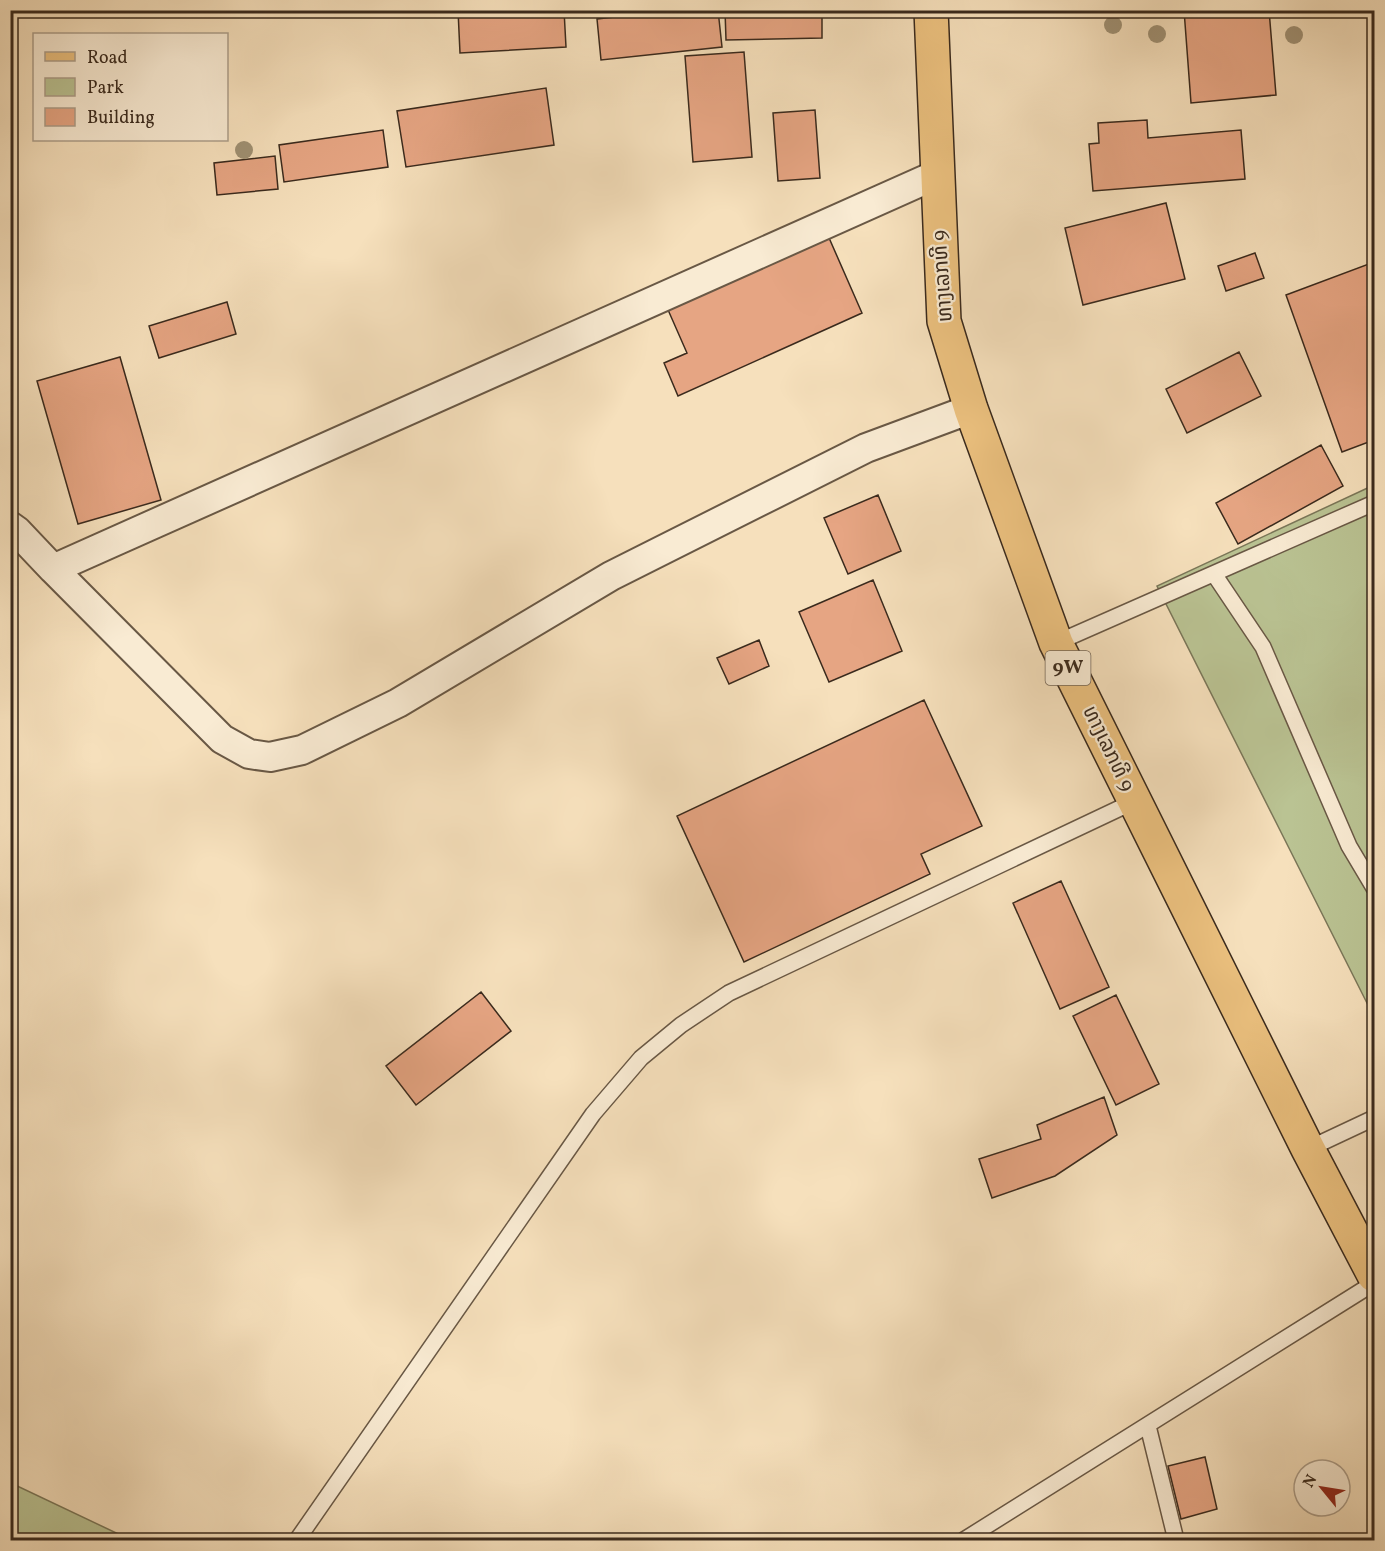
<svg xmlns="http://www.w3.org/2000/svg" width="1385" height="1551" viewBox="0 0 1385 1551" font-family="Vollkorn,'Noto Sans Lao',serif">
<rect width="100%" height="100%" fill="#f6e0bc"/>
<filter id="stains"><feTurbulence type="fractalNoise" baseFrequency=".00333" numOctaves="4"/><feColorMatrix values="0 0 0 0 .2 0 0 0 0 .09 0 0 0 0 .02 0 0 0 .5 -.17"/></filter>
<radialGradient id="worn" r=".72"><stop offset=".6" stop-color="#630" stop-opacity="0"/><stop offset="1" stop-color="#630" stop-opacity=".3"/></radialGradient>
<path fill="#bac393" stroke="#7a7658" stroke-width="1.5" d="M1374 485V1017L1157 586Z
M10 1483H11L131 1540H11Z"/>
<path fill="#e6a583" stroke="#3a2a1d" stroke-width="1.5" d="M458 10H564L566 47 460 53Z
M676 10H718L722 47 601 60 597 19Z
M725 10H822V38L726 40Z
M1184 10H1269L1276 95 1191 103Z
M744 52 752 157 693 162 685 56Z
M546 88 554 145 406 167 397 111Z
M815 110 820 178 778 181 773 113Z
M1147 120 1148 138 1241 130 1245 179 1093 191 1089 144 1099 143 1098 123Z
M383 130 388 167 284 182 279 145Z
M275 156 278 189 217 195 214 163Z
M1166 203 1185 279 1083 305 1065 228Z
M826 231 862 313 678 396 664 363 687 353 665 303Z
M1255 253 1264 278 1226 291 1218 266Z
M1374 262V440L1342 452 1286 295Z
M227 302 236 334 159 358 149 326Z
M1239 352 1261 396 1187 433 1166 389Z
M120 357 161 500 78 524 37 381Z
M1321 445 1343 486 1238 544 1216 503Z
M878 495 901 551 848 574 824 518Z
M873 580 902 651 829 682 799 612Z
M759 640 769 666 729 684 717 658Z
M924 700 982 826 921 854 930 874 744 962 677 816Z
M1061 881 1109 987 1060 1009 1013 903Z
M481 992 511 1031 416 1105 386 1066Z
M1116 995 1159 1084 1116 1105 1073 1016Z
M1104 1097 1117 1135 1055 1176 992 1198 979 1159 1041 1139 1037 1125Z
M1205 1457 1217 1509 1181 1519 1168 1466Z"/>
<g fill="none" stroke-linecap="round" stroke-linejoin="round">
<defs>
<path id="service" d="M1214 574 1263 647 1349 846 1374 888
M1056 643 1374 503
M1308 1149 1374 1118
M1148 1426 1176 1540
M297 1540 593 1114 641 1058 681 1025 729 993 1135 801
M964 1540 1374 1283"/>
<path id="minor" d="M10 526 17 531 53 569 222 739 249 754 270 757 302 750 398 703 611 576 866 448 971 409
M53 569 938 174"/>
<path id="primary" d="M931 10 944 321 971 409 1056 643 1308 1149 1374 1275"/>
</defs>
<use href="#service" stroke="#695845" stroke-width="18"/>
<use href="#minor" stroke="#695845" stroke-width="32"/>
<use href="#primary" stroke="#3a2a1d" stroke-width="36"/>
<use href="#service" stroke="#f9ebd3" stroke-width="15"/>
<use href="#minor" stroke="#f9ebd3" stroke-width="28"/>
<use href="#primary" stroke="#ebc07e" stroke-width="33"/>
</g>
<g fill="#a09174">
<circle cx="1113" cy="25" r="9"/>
<circle cx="1157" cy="34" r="9"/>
<circle cx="1294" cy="35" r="9"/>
<circle cx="244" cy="150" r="9"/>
</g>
<g text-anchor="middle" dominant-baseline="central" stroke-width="4.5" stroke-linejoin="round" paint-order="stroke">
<rect fill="#f9ebd3" stroke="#736454" stroke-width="1.5" x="1045.5" y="651" width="45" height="34" rx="4.5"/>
<g font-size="20" font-weight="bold" fill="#3a2a1d">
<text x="1068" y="668">9W</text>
</g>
<g font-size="21" fill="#3a2a1d" stroke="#f9ebd3">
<text transform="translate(943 276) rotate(-94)">ທາງເລກທີ 9</text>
<text transform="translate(1108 749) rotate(64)">ທາງເລກທີ 9</text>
</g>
</g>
<rect width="1385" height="1551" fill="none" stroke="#f6e0bc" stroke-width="36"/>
<rect x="12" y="12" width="1361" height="1527" fill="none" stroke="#3a2a1d" stroke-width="3"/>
<rect x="18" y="18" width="1349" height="1515" fill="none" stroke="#3a2a1d" stroke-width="1.5"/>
<rect x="33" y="33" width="195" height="108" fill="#f9ebd3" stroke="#ad9e8a" stroke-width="1.5"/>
<rect x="45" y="52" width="30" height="9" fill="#ebc07e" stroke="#ad9e8a" stroke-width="1.5"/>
<text x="87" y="63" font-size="18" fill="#3a2a1d">Road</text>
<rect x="45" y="78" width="30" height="18" fill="#bac393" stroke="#ad9e8a" stroke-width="1.5"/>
<text x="87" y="93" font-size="18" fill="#3a2a1d">Park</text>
<rect x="45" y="108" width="30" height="18" fill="#e6a583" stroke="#ad9e8a" stroke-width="1.5"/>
<text x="87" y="123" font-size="18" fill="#3a2a1d">Building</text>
<g transform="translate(1322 1488) rotate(300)"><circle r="28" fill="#f9ebd3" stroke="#ad9e8a" stroke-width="1.5"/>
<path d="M0-4.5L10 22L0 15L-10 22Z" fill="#8f2418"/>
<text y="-9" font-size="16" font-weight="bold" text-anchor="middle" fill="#3a2a1d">N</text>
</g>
<rect width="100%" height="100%" filter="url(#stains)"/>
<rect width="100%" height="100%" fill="url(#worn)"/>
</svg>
